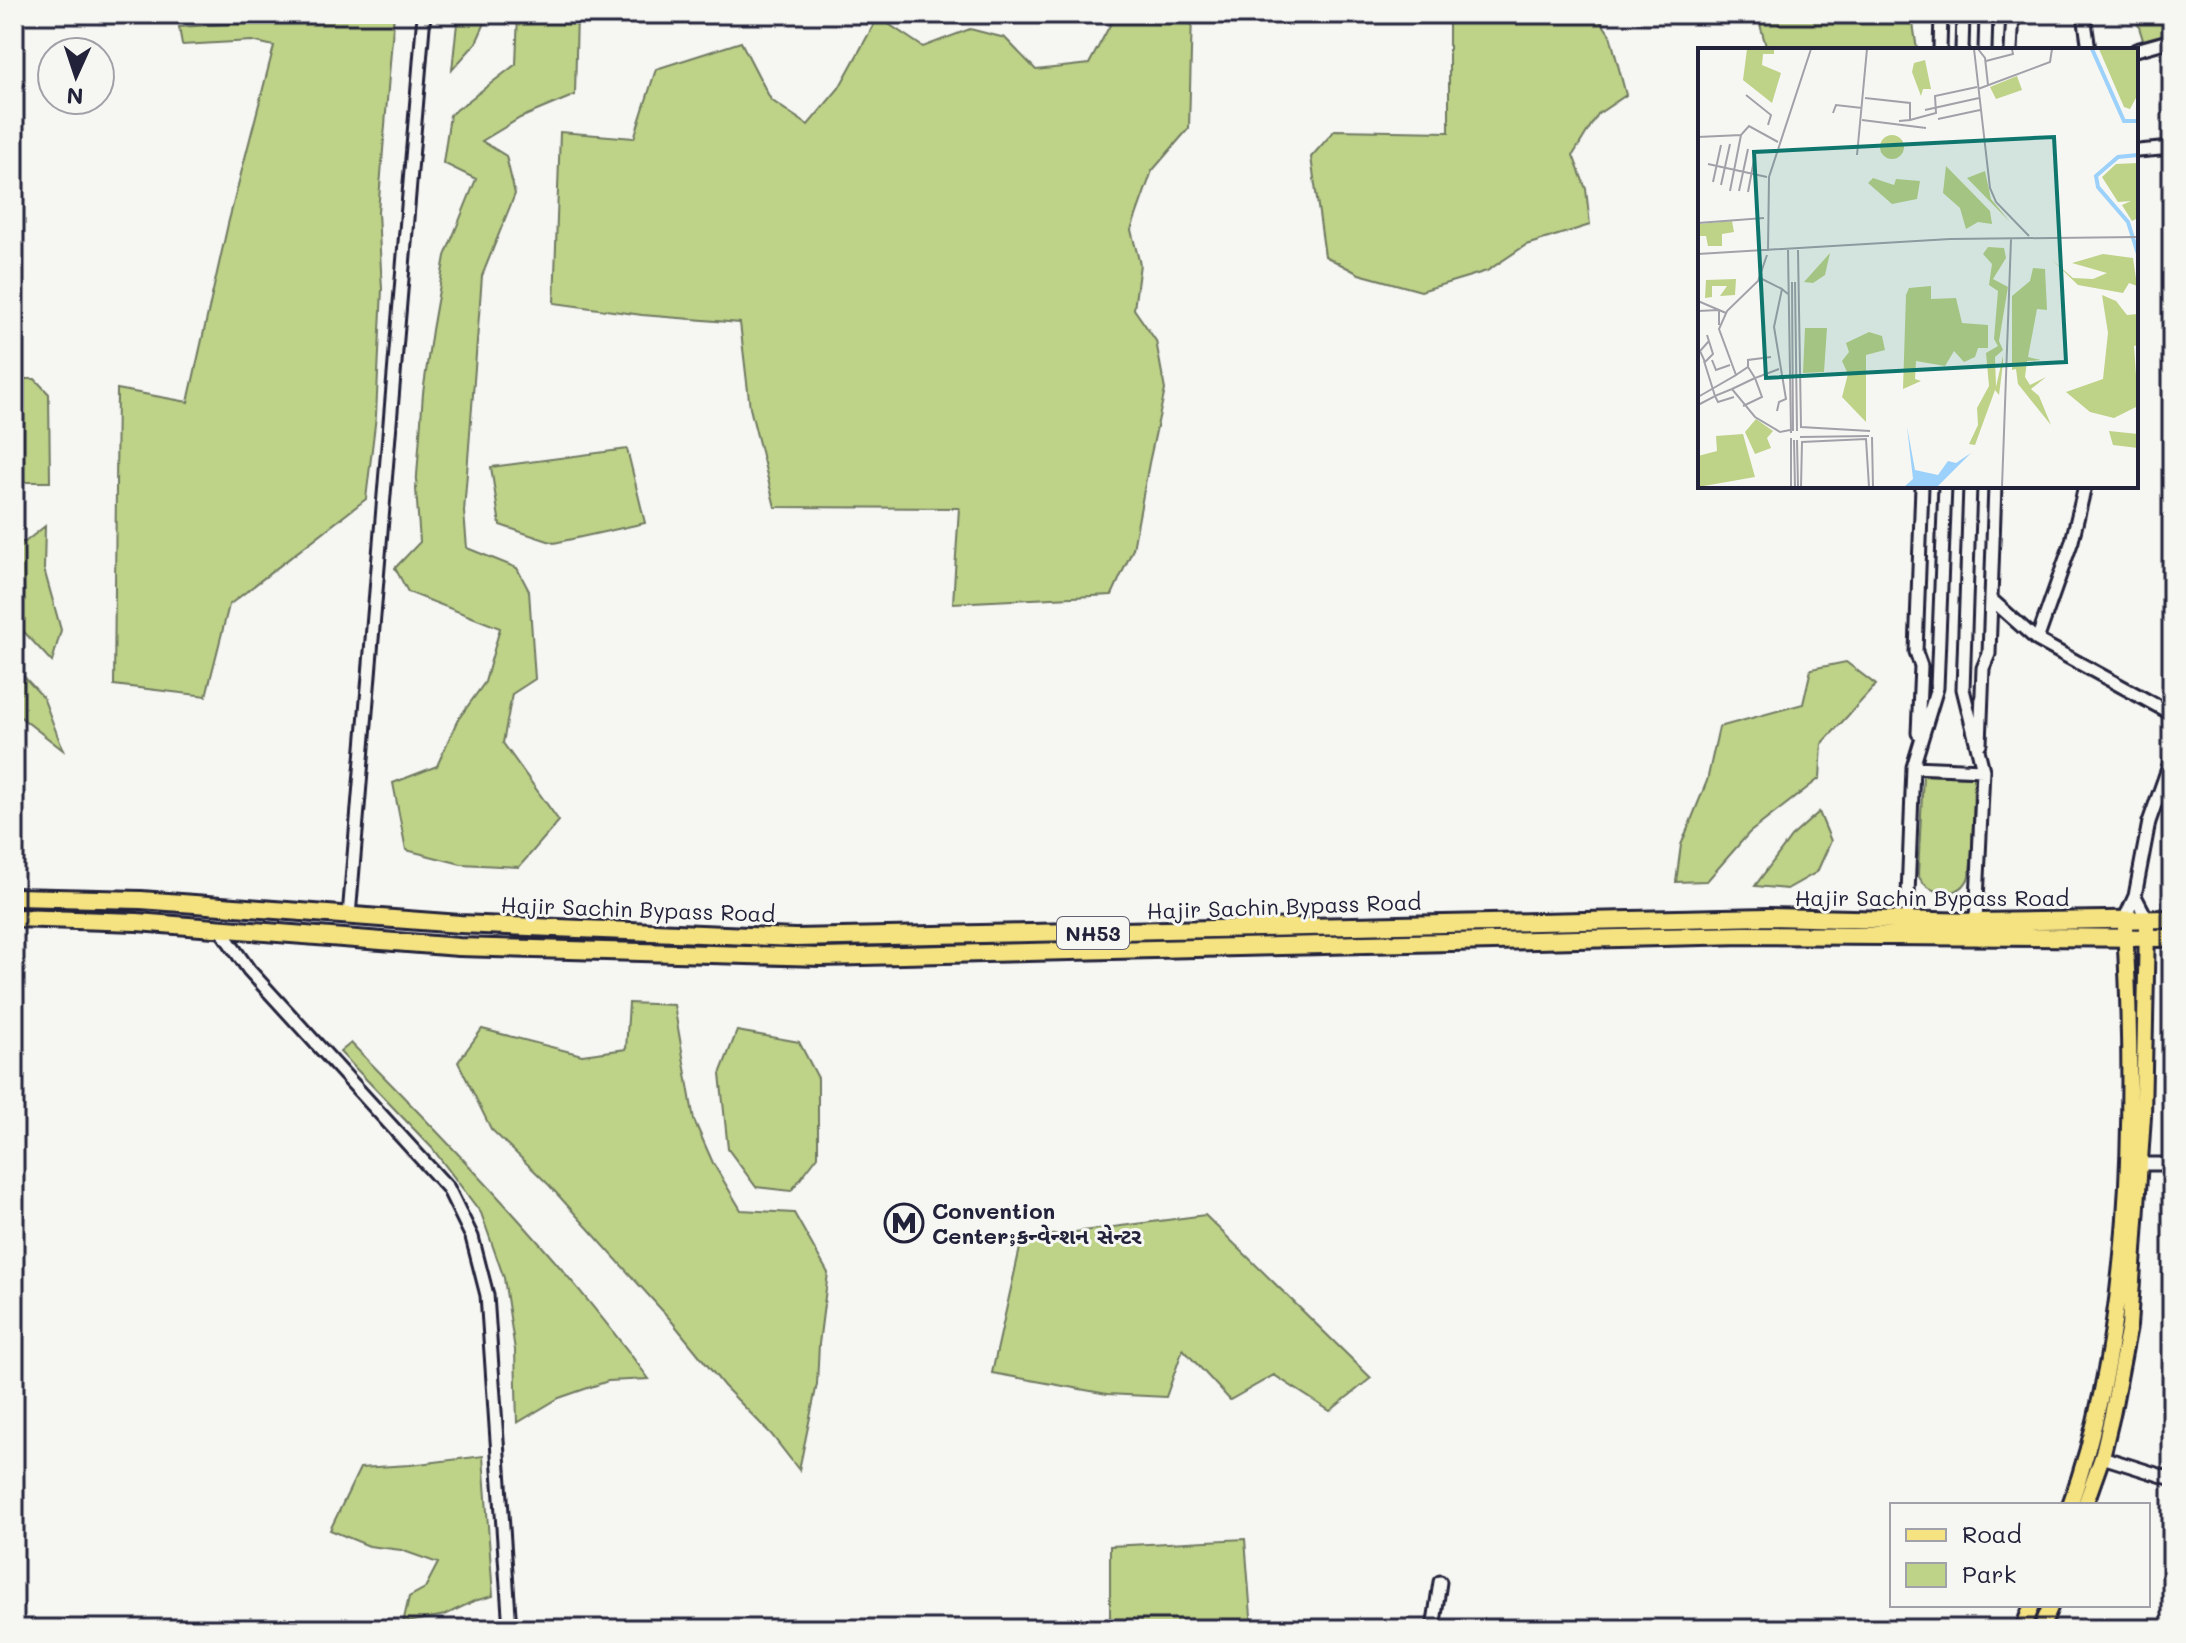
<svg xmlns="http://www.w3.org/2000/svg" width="2186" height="1643" viewBox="0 0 2186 1643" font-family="Mali,'Noto Sans Gujarati',sans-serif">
<rect width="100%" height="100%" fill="#f6f6f2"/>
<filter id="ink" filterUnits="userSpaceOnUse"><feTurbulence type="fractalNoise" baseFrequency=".0125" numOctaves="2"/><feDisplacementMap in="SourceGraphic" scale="16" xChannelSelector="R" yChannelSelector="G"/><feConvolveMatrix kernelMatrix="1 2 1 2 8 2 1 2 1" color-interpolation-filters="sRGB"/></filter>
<g filter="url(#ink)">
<path fill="#bed288" stroke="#707a62" stroke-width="2" d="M281 14H394L378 212 382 289 376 416 366 499 229 605 206 696 114 685 117 389 188 402 228 224 274 46 252 41 182 45 179 27 279 21Z
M458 14H489L476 43 452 70Z
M518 14H577L575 95 520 118 482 141 506 156 515 194 482 276 464 512 467 548 517 568 529 591 535 679 512 694 503 743 559 821 519 867 461 864 406 850 393 783 437 766 457 721 485 682 500 628 408 592 395 568 420 542 416 489 423 393 432 330 445 256 476 179 443 163 450 115 516 64Z
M1116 14H1192L1189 128 1152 171 1131 230 1140 264 1134 309 1156 341 1165 390 1149 463 1133 549 1112 595 953 603 959 508 775 507 750 408 740 323 642 315 554 303 560 132 634 138 656 69 741 42 771 100 808 125 839 88 878 17 923 47 970 29 1005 38 1036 70 1089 64Z
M1449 14H1596L1610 35 1626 95 1598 114 1573 155 1586 189 1590 225 1526 245 1487 271 1421 291 1359 274 1325 256 1311 157 1335 130 1449 132Z
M1774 14H1893L1913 23 1917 50H1767L1758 17Z
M2135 14H2172V32L2143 40Z
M14 379H35L49 394 50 482H14Z
M627 449 645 523 554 543 500 525 491 467Z
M45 526 44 569 61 630 52 662 14 621V542H25Z
M1846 662 1876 685 1822 744 1820 778 1749 833 1707 881 1676 882 1681 845 1707 781 1719 727 1803 704 1811 669Z
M14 666 43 697 63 750 14 712Z
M1923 775 1974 777C1973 797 1974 864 1968 879 1958 901 1924 894 1918 874Z
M1819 812 1831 841 1817 872 1787 889 1755 886 1791 837Z
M629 1003 674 1005 694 1120 713 1163 741 1210 794 1213 828 1273 819 1344 817 1384 799 1470 771 1434 724 1386 669 1318 549 1185 491 1129 458 1062 482 1029 582 1055 626 1049Z
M737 1031 799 1042 818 1078V1156L791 1191 756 1187 728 1149 720 1074Z
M351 1043C456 1150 560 1258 649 1379L608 1381 559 1398 517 1423 515 1350 504 1278 481 1213 432 1148 340 1052Z
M1205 1215 1371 1378 1330 1411 1274 1375 1230 1400 1183 1349 1166 1397 1107 1394 992 1373 1022 1239Z
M483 1456 493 1596 474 1601 445 1615 403 1623 409 1597 425 1588 438 1563 401 1550 369 1546 330 1530 360 1468 410 1465Z
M1245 1539 1252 1629H1110V1546Z"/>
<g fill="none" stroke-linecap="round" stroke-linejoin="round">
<defs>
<path id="minor" d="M2084 14 2089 50
M1940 50 1941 14
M1962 50 1963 14
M1985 50 1986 14
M2011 50 2013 14
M2136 50 2172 40
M2138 151 2172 148
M1970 486 1963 689 1983 770 1976 922
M1992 600 2037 640 2072 541 2085 486
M2037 640 2172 714
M1918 733 1921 666 1916 652 1922 486
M1980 744 1983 668 1989 654 1995 486
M1913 767 1983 770
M2135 896 2149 822 2172 757
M349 916 424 14
M1907 920 1913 767 1937 688 1945 486
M2124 920 2135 896 2147 919
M220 929 249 970 448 1188 472 1237 487 1295 510 1629
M2140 1164H2172
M2102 1457 2172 1479
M1433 1629 1440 1582"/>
<path id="major" d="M2070 1505C2133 1332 2135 1110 2125 928
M2085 1505 2102 1457 2112 1415 2129 1326 2143 1116 2147 927
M2023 1629 2032 1605
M2041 1629 2051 1605"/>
<path id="highway" d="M14 897 141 900 460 924 795 938 1769 917 1976 922 2172 919
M14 918 137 922 459 947 821 957 1744 935 2172 938"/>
</defs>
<use href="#minor" stroke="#22223b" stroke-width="17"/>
<use href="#major" stroke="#22223b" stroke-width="20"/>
<use href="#highway" stroke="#22223b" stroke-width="22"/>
<use href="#minor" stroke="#f6f6f2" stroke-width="11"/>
<use href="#major" stroke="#f5e382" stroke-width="14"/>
<use href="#highway" stroke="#f5e382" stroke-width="16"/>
</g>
</g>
<defs>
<symbol id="metro-ring" viewBox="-11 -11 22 22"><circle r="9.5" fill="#f6f6f2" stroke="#22223b" stroke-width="1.5"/><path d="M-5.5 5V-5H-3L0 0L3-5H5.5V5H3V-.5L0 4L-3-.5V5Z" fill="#22223b"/></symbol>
</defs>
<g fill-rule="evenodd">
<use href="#metro-ring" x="882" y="1201" width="44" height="44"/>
</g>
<g text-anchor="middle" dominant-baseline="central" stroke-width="6" stroke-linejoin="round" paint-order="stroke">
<rect fill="#f6f6f2" stroke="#626272" stroke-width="2" x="1057" y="917" width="72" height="32" rx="6"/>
<g font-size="20" font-weight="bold" fill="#22223b">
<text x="1093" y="933">NH53</text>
</g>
<g font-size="22" fill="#22223b" stroke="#f6f6f2">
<text x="1932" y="897">Hajir Sachin Bypass Road</text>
<text transform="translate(1284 906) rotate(-2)">Hajir Sachin Bypass Road</text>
<text transform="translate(638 909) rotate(2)">Hajir Sachin Bypass Road</text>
</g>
<g font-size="22" font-weight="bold" fill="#22223b" stroke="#f6f6f2" text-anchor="start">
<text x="932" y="1210">Convention<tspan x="932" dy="25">Center;કન્વેન્શન સેન્ટર</tspan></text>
</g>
</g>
<g transform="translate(1698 48)">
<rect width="440" height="440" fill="#f6f6f2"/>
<path d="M49 1H76V6H65L64 17 83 25 74 55 45 32ZM401 1H440V46L432 61 426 59ZM227 12 233 41H225L223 48 214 24 216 15ZM319 28 324 42 298 51 292 39ZM182 99a12 12 0 1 1 24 0a12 12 0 1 1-24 0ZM440 115V170L434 173 424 157 433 153 420 154 404 129 418 116ZM248 118 292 163 294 176 280 174 268 181 262 160 245 145ZM287 123 293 151 312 174 269 130ZM175 130 196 137 198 131 222 133 219 151 194 156 170 135ZM34 173 36 184 24 186V198H10L8 188H0V176ZM290 199 306 200 308 210 295 231 310 239 301 293 305 302 297 309 298 339 305 308V315L301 347 297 342 277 397 271 396 280 377 279 360 291 338 288 305 300 298 296 291 300 243 291 237 294 216 285 206ZM132 205 127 227 115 235 106 234ZM405 206 435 210 439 238 431 235 425 245 380 237 354 212 375 230 395 231 409 225 374 215ZM335 220 347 221 349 262 339 261 330 309 343 312 329 313 327 329 332 337 348 329 333 341 341 348 353 377 320 336 318 321 314 322V248L332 233ZM38 231 37 247 22 248 29 238H14V249L7 250 8 232ZM233 238V251L258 250 264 275 290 277V300H280L277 309 266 314 256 303 247 318 218 313 217 331 223 333 205 341 208 247 211 240ZM404 247 418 253 429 267 440 266V297L436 298 440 358 416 370 392 364 368 344 405 331 410 285ZM107 280H129L126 324 105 325ZM171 284 184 288 187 302 168 307V374L144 349 150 326 144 313 151 304 148 295ZM58 371 75 383 69 390 73 400 57 406 47 384ZM411 383 440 386V400L415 397ZM45 386 57 429 0 439V408L19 403 18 388Z" fill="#bed288"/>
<path d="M209 379 217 422 240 427 250 413 258 415 273 405 239 439H206L215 431Z" fill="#9bd1fa"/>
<path fill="none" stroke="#9bd1fa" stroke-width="4" d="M394 1 426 73H440M440 107 420 109 398 128 400 139 430 174 440 206"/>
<path fill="none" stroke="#a1a1a9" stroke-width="2" d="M276 1 292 140 298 154 331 188M280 1 287 10 290 37M288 13 315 6 314 1M280 41 352 14 354 1M48 47 73 67 70 77M167 50 212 55V72L201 73M227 62 281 50M135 65 138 57 164 60M240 71 282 62M164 72 228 80M212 72 238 65 237 48 279 39M0 89 43 87 51 78 80 94M159 107 169 1M10 116 69 129M15 134 23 97M23 137 32 96M32 143 43 87M41 143 50 101M50 144 56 112M0 175 66 170M90 202 93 385M100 202 103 379 172 383M70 203 71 129 113 1M0 206 252 191 440 189M62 230 84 241M94 234 95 383M97 234 99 383M0 253 28 265M0 263 21 262V277M9 287 15 306 7 314 2 303 11 293M14 312 18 322 32 317M6 313 17 348 34 341 57 369 82 384 92 382M50 319V312L73 309M34 341 57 330 50 319 38 327M0 349 38 327 21 281 29 263 60 233 69 207M0 357 17 348 20 354 36 349M45 358 64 349 57 330 81 321M79 363 81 354 88 351 76 279 84 241 90 246M102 389 171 388M174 389 175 439M93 390V439M96 392 97 439M99 392 100 439M103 439 104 394 168 391 171 439M304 439 313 191"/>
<path fill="#0f766e" fill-opacity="0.15" stroke="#0f766e" stroke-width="4" d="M356 89 368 314 68 330 56 104Z"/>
<rect width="440" height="440" fill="none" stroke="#22223b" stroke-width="4"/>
</g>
<rect width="2186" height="1643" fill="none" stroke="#f6f6f2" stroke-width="48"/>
<rect x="24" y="24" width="2138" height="1595" fill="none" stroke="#22223b" stroke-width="3" filter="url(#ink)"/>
<rect x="1890" y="1503" width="260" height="104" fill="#f6f6f2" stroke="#a1a1a9" stroke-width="2"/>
<rect x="1906" y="1529" width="40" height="12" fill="#f5e382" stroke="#a1a1a9" stroke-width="2"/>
<text x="1962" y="1543" font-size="24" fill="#22223b">Road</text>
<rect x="1906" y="1563" width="40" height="24" fill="#bed288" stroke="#a1a1a9" stroke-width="2"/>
<text x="1962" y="1583" font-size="24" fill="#22223b">Park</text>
<g transform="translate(76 76) rotate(183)"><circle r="38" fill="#f6f6f2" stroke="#a1a1a9" stroke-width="2"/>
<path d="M0-6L14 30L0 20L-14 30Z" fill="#22223b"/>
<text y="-12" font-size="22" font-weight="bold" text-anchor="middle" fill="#22223b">N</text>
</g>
</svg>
